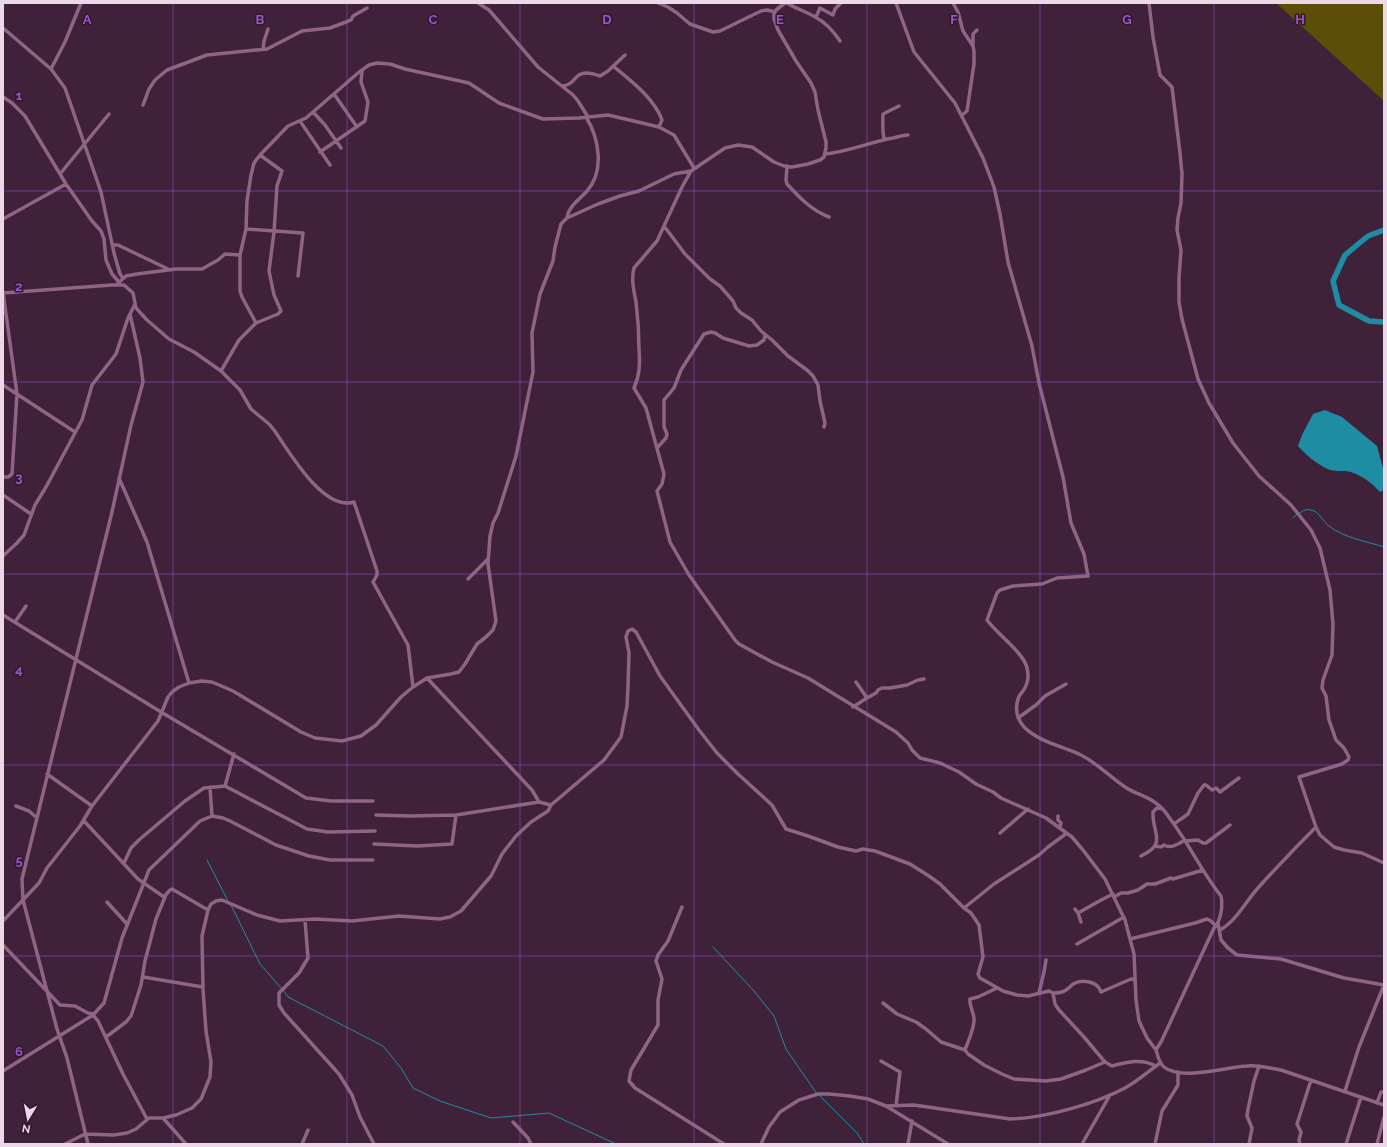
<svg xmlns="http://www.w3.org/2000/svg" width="1387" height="1147" viewBox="0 0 1387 1147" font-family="Raleway,sans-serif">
<rect width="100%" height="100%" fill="#3f2139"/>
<path fill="#5c4d08" d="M1276 3H1384V101Z"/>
<path fill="#1e8da3" d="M1325 410 1342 417 1377 446 1384 472V490L1380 492C1371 482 1359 473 1346 471 1341 471 1335 471 1330 470 1318 465 1307 456 1298 446L1302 435 1313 414Z"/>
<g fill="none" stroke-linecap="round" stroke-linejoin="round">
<path stroke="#1e8da3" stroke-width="1" d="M1300 513C1303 510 1307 509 1311 510 1320 512 1322 521 1329 526 1344 538 1366 541 1384 547
M1293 518 1297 514
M207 860 228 901
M231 905 260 964 282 989
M713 947 754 991 774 1016 786 1049 817 1094
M284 991 288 997 383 1046 401 1068 413 1088 440 1101 491 1118 549 1113 616 1144
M820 1096 857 1133 864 1144"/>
<path stroke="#1e8da3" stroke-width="5.5" d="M1384 230 1368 236 1345 255 1333 281 1339 305 1369 321 1384 322"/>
<path stroke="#8f6485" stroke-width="3.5" d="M478 3 489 10 538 67 573 95 578 101 588 117
M658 3 668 7 677 13 690 24 713 32 720 31 761 11 767 10 775 12
M785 3 776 10 774 14V19L778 30 796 61 811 83 815 92 818 110 826 142V148L824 157 820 160 808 164 792 167 784 166 774 162 752 147 738 145 725 148 691 171 682 187 657 241 634 268C631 280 634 291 636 302 638 318 639 333 639 349 640 363 640 375 634 388L646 408 664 474 662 484 657 491 670 542 689 575 735 640 739 644 772 662 808 678 896 732 908 743 912 750 920 758 940 763 959 772 976 784 993 792 1001 798 1046 818 1072 837 1083 850 1105 879 1125 920 1134 954 1136 1000 1139 1021 1147 1038 1156 1050
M787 3C796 9 806 11 815 17 825 22 834 32 840 41
M896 3 914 52 955 103 983 158 994 187 1000 214 1008 262 1032 346 1039 383 1063 477 1071 523 1084 554 1088 576 1057 578 1042 584 1013 586 1000 590 997 593 987 620C997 634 1024 653 1027 668 1029 676 1028 684 1023 691 1021 693 1019 696 1018 699 1015 709 1017 719 1024 727 1039 742 1062 746 1081 755 1097 763 1110 777 1125 787 1135 794 1148 796 1157 804 1163 808 1167 814 1171 820 1189 844 1202 872 1221 896 1223 906 1221 921 1214 928L1162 1040 1156 1050C1158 1056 1159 1063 1164 1067 1181 1081 1226 1067 1247 1066 1258 1065 1269 1068 1281 1070L1384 1105
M953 3 958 12 963 31 973 46 974 51V64L967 111 962 115
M1149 3 1153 37 1160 75 1172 87 1180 153 1182 174 1181 203 1178 218 1177 230 1181 250 1179 278V302L1182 319 1198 379 1209 403 1233 443 1259 476 1291 505 1311 530 1320 548 1330 590 1333 624 1332 655 1323 680 1322 688 1326 696 1329 720 1336 740 1344 748 1349 757 1348 760 1342 764 1299 777 1316 827 1320 835 1334 847 1344 850 1362 853 1384 863
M816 17 820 8 833 15 835 9 841 3
M3 28 51 69 65 88 101 192 114 253 120 274 123 278
M973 46V34L977 30
M263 49 264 41 268 29
M613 66C631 81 654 98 662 120L659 127
M51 69 65 42 81 3
M562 86C579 85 571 66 600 76L608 71 625 55
M334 94 357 127
M3 97 12 103 25 116 66 184 92 221 101 231 104 239 106 260 112 274 119 282
M143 105 149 89 155 80 167 70 207 55 267 49 302 31 330 28 346 22 351 20 353 16 367 8
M313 112 325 125 341 148
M300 121 330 165
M884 139C882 129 883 123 883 114L899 106
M320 152 365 121 368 102 361 82 362 71
M825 154C848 152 870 142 893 138 898 137 902 135 908 135
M787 166 786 180 787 184C799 197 811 210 829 217
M60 174 109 114
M567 218C568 207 580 199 587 191 605 171 599 138 586 117
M3 219 66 184
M664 226 685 254 710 279 720 286 733 301 736 308 741 313 752 320 761 331 772 340 788 356 807 370 813 376 818 385 820 401 825 423 824 427
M246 229 303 233 298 276
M113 245H118L168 269
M116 285 126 276 137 274 176 269H202L218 260 225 254 240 255 246 229 247 201 251 175 254 163 260 155 288 126 306 118 358 73 369 65 377 63 390 64 405 69 469 83 499 103 543 119 579 118 608 115 659 127 674 135 694 168
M3 292 17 394 12 474 8 477H3
M3 293 112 285H124L133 293 136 308 147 320 169 339 194 352 221 371 240 390 251 409 269 424 274 430C289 451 323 512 354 502L377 571V575L373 582 408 645 413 687
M256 323 278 314 281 311 274 295 269 271 274 232 277 186 282 171 260 155
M221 371 239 340 256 323 242 297 240 291V255
M3 385 75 432
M657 448 666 438 667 434 664 427V400L674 388 681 370 704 334 711 332 715 333 723 338 749 346 757 345 764 340 765 335
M119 478 147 542 189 683
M3 495 31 514
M3 556 17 543 24 535 35 505 46 487 82 420 92 385 116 354 128 318 135 304
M468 579 488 559
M3 615 161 712 306 798 331 801H373
M15 622 26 606
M427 678 532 790 539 802
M867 698 876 693 878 690 882 688H890L907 685 918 680 924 679
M853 707 867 698 856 682
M1018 718 1036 705 1045 696 1066 684
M47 774 92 806
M225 786 234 754
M210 787 212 816
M16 806 29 811 37 818
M376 815 411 816 456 815 539 802 551 805
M1058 816V820L1061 823 1060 827
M84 821 138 879 164 897 170 890 172 889 208 910
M1174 824 1188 814 1198 793 1204 785H1206L1212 790 1216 788 1220 792 1239 778
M1000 833 1028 809
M1185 841 1198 840 1203 843H1206L1230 825
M374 844 417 846 452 844 456 815
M1155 846 1161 847 1164 845C1171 849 1178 844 1185 840
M1141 856C1168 843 1152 834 1153 812L1157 808 1163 809
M124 863 131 848 140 839 185 801 204 788 225 786 307 829 328 832 375 831
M1114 897 1121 893H1128L1138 890 1147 884H1155L1171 878 1173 879 1203 870
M107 902 127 924
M682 907 668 941 658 955 656 961 662 979 658 1000V1025L631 1070 629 1081 635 1088 724 1144
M964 908 994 884 1039 855 1048 847 1067 833
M1075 909 1078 913 1081 922
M1078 913 1103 899 1113 894
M305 920 308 958 299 973 279 993V1005L284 1013 339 1074 352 1095 360 1117 374 1144
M3 921 39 883 47 868 80 826 92 806 158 721 168 697 172 692 179 687 189 683 201 681 212 682 233 691 301 732 315 738 342 741 361 736 376 725 401 697 413 687 427 678 451 674 459 672 465 664 477 644 486 637 493 630 496 621 488 564 490 536 493 523 498 513 516 456 533 372 532 333 540 294 553 261 555 247 561 224 567 218 598 204 620 196 639 191 674 174 691 171
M1218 923 1221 940 1228 948 1237 955 1281 959 1344 978 1384 985 1359 1047 1345 1091
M1220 930C1236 921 1245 903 1257 889 1276 868 1296 847 1316 827
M1130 939 1195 923 1207 919 1211 921 1216 926
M1077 944 1124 917
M3 945 60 1005 75 1006 88 1013 93 1014
M143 977 203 987
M1039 993 1044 972 1046 960
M1053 993C1058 993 1062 993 1066 990 1069 989 1071 985 1073 984 1082 979 1098 981 1101 992L1131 979 1135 980
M883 1003 897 1014 916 1022 926 1029 941 1042 965 1050 968 1054 984 1065 1002 1074 1014 1079 1046 1081 1061 1079 1086 1070 1105 1062 1112 1066C1127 1062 1141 1058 1156 1066
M106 1037 126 1022 131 1016 133 1010 141 985 145 961 156 919 165 897
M965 1050C968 1042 975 1027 974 1018 973 1011 969 1005 970 999L978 997 997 988
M881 1061 900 1072 896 1106
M3 1071 93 1015
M1377 1103 1381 1092H1384
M886 1106 948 1144
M163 1118 186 1144
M147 1119 123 1074 98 1021 93 1015 104 1003 122 938 149 870 200 821 212 816 223 818 230 821 276 845 309 856 330 860H373
M513 1122 528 1138 531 1144
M65 1144 85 1134 114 1135 127 1133 136 1129 149 1118H163L176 1115 192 1108 201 1099 210 1077 211 1062 206 1031 203 989 202 936 208 910 211 904 216 901 222 900 257 915 280 921 315 919 352 921 399 916 440 919 450 917 461 911 491 876 502 854 516 836 531 822 548 811 551 805 604 760 621 737 627 706 628 686 629 653 626 637 628 631 632 629 636 632 660 676 699 730 717 753 738 774 772 805 786 829 808 836 838 847 856 851 863 849 875 851 910 864 929 876 940 884 964 908 971 913 979 925 983 957 978 974 980 978 1003 991 1017 995 1028 996 1049 991 1053 993 1055 1004 1059 1010 1084 1037 1105 1062
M88 1144 67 1058 57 1029 23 900 22 879 112 512 131 425 143 382 140 358 130 314
M302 1144 308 1130
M761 1144 769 1127 780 1112 799 1100 818 1094H829L850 1096 868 1099 886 1106 914 1105 1010 1119C1045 1118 1095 1104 1125 1088 1138 1081 1149 1071 1160 1063
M908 1144 912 1121
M1082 1144 1110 1095
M1155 1144 1162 1111 1178 1085V1072
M1249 1144 1252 1128 1247 1116 1248 1109 1254 1081 1259 1066
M1300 1144 1299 1140 1301 1132 1297 1124 1311 1080
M1346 1144 1361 1097
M1377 1144 1384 1117"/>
</g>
<path fill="none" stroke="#9857c9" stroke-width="1" stroke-opacity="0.55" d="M173 3V1144M347 3V1144M520 3V1144M694 3V1144M867 3V1144M1040 3V1144M1214 3V1144M3 191H1384M3 382H1384M3 574H1384M3 765H1384M3 956H1384"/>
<g font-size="13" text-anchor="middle" font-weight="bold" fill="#9857c9" stroke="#35172f" stroke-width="3" stroke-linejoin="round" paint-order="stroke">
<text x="87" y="24">A</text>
<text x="260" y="24">B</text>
<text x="433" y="24">C</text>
<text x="607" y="24">D</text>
<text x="780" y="24">E</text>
<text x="954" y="24">F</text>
<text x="1127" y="24">G</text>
<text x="1300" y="24">H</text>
<text x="19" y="100">1</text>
<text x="19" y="291">2</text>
<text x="19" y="482">3</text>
<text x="19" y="674">4</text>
<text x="19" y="865">5</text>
<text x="19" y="1056">6</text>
</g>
<rect width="1387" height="1147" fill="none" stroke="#edd8e7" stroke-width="8"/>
<g transform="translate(28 1119) rotate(190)" stroke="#35172f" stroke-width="3" paint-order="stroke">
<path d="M0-3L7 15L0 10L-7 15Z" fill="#edd8e7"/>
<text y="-6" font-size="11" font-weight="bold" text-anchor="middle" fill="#edd8e7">N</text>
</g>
</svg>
